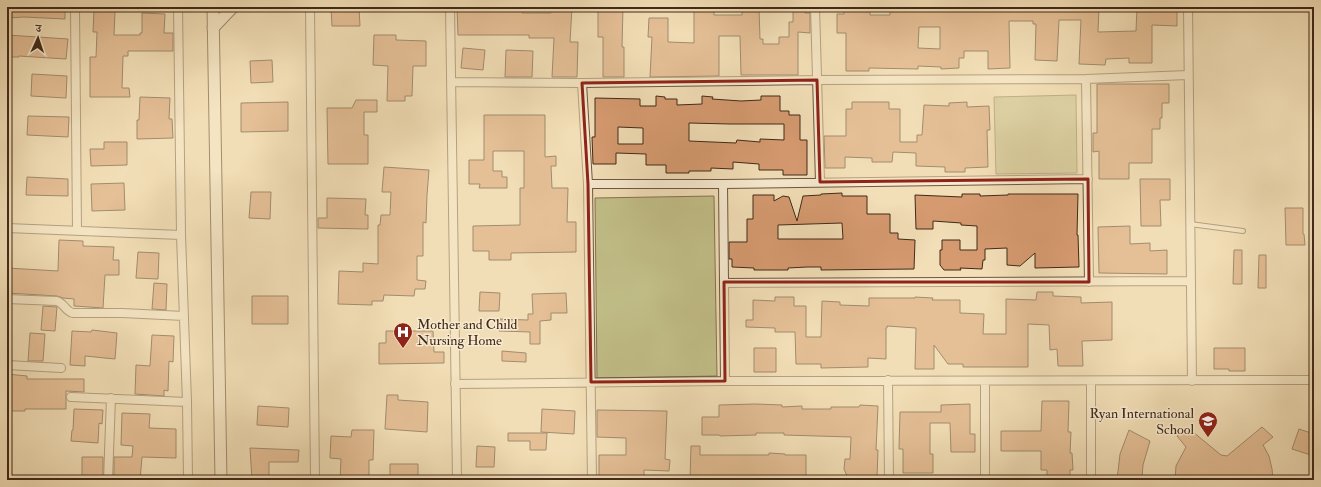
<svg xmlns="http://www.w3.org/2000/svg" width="1321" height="487" viewBox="0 0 1321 487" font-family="'IM FELL Double Pica','Noto Serif Devanagari',serif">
<rect width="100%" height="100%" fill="#f2deb7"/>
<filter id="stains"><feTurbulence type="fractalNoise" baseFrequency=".005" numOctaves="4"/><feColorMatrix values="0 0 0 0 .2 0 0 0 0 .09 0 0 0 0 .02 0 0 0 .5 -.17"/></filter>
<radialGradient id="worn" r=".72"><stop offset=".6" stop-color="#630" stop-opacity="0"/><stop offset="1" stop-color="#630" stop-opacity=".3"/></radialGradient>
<path fill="#c2bf89" stroke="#817451" d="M1076 95 1077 173 996 174 994 97Z
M714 196 717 376 597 378 595 198Z"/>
<path fill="#d69a70" stroke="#402a19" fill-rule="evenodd" d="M7 7H65V19L24 17 7 18Z
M331 7H359L360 26H332Z
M457 7H522V13H551L552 7H572L570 42H578L577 77H552L554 38H529V35H458Z
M598 7H623L622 47H624V77H603V37H598Z
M694 7H714V15H742V8H759L760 39H763V44H779V37H789V22H793V7H806L805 13H810V33L798 32V75H741L740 36H719V76L650 77 652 37H648L649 18H668V42L694 43Z
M844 7H870V15H890V7H1099L1098 32 1136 31 1137 7H1177V26L1152 25V63H1129V58L1106 59 1105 65 1079 64 1081 20H1059L1057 61 1035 60 1036 24H1033V21H1009L1010 68 988 69V51H964V58H959V68L941 69V67L918 66V69L869 68V71H846V33H837V14H844ZM919 27H940V49L918 48Z
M94 10 115 11 114 35H140V33H142V13L165 14 164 33H173V51H128V56H123L122 88H129L130 97H90V57H96L97 32H93Z
M7 35 68 39 66 59 19 56V57H7Z
M374 35H396V40L426 41V66H413L412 96H405V101H387L388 66 373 65Z
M463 48 485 50 483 70 461 68Z
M506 50 533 51 532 77H505Z
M272 60 273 82 251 83 250 61Z
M32 74 67 76 66 98 31 96Z
M1097 84H1169V103H1162V118H1160V129H1152V163H1129V179H1099V151L1093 152V133H1097Z
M656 96 665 97V99H677V105L702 104V96L713 97 712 99 741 101 761 100V96H780V111H789V115H800V140H807V175H783V170H759V164L733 162V169L711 168V171H689V173H666V165H646V154L616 153V164H593L592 137H595V98L640 99V106H656ZM689 123 730 124H784V140L760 139V142L737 140 736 143 689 141ZM618 127 643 128V144H618Z
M140 97 170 98 169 119H172L173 138 137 139V120H139Z
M356 100H377V112H364V135H368V164H328L327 108H352Z
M288 102V131L241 132V103Z
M852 102H889V109H900V142H917V135H922L924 105 949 106V103L967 102V107L989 106 990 130H987L988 167 965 168V172H945V167L916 166V153L893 152 892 162H872V158L845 157V168H825L824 136H846V109H852Z
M484 115H545V157L556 156V166H551L552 188H568L567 222H576V252L511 253V260H489V251H473V226L520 225V188H524V151H493V171H502V177H507V188H479L480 184H469V160H484Z
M28 116 69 117 68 137 27 135Z
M104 142H127V165L91 166 90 149H104Z
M384 167 429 170 427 195 426 223 423 222V256H417V280L426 281 425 289H415L414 296 384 295 383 301H372V305L338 304 339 271 363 272V263L378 264V225H380L381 215H390L391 192H382Z
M27 177 68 179V196L26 195Z
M1140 179H1170V200H1160L1161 226H1141Z
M124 183 125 210 92 211 91 184Z
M251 192H271L270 219 249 218Z
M842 193V196H867V214H890V233H898V239L915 240 914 269 821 270V267H807L788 268V270H754V268L732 267V259H729V242H747V219H753V195H774V201L783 196 789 197 797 221 803 196 821 195V194ZM842 223 843 239H778V225Z
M962 194H980V196L1008 195V194H1078L1077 235H1078L1079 267 1035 268V253L1020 266 1007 265V248L985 249V260H983L982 269 960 268 961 270H944L940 265V250H942V240H960V250H977V226L961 225V223L933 221V229H916L915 195 962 197Z
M327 198 366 199 365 215H368V229L318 228V218H327Z
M1285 208H1303V234H1304L1305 245H1286Z
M1130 226V244L1150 243V251L1167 250V274L1099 273 1098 227Z
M59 240 83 241V246L114 247 113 260H119V275H105L103 308 74 306V299L63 298 57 296 7 293V268L58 271Z
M1234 250H1242V284H1233Z
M138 252 159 253 158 279 136 278Z
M1259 255H1266V288H1258Z
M154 283 167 284 166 310 152 309Z
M480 292 500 293 499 311H479Z
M1037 292H1053V296L1081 297V303L1112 302V340L1082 341 1083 366H1058L1057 349 1050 350 1049 325 1028 324V367H963V364H948L934 345V369H915L916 328 887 326V328H886V359L868 358V367L821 368V364H796L795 332H775V328L746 327V320H753V300L775 301V297H794V306H806V337H821L822 301 840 302V305L869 306V298H915V297L933 298 932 300H960V313L984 314 983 334H1006V299L1036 300Z
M566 293 567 313H551V320L540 321V344H530V332L499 331V319L528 320V314H533L532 294Z
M252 296H288V324H252Z
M43 306 57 307 55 331 41 330Z
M92 330 117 333 115 359 85 356V366L70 365 72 331 91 332Z
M386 331H433L434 352H444V363L379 364V343H386Z
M30 333 45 334 43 361H28Z
M152 335 174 336 173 362 169 361 168 391 164 390V396L135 394 136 365 150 366Z
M754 348H776V372H754Z
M1214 348H1245V371H1229V369H1214Z
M502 351 526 353V362L502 361Z
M7 374 27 376V379H84V392L66 391V409H25V411H7Z
M387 395H398V400L428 402 427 432 385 429Z
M1042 401H1069L1068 432H1071L1070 453H1072L1073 470H1070V480H1047V470H1041V451H1001V431H1041Z
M755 404 782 405V407L802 406V409H831V407H859L860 405 878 406 876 450H878L877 478 847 476 844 469 845 459H850L851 437 784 435V433H756V435L720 436 719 435H702V417H719V405Z
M970 404V434H975V452H951L950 423H930V454H933V473H903V449H899L900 412H941V405Z
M258 406 289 408 288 427 257 425Z
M74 409 103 410 102 424 99 423 98 443 71 441 72 430H73Z
M542 409 575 411 574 434 541 432Z
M597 410 667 411 665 459 670 460 669 471 644 470V480H599V455H626V438L597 437Z
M122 413 150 414 149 428 176 429V458L142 457 140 480H114V457H132L133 446 121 445Z
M1187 427 1221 455 1227 456 1262 427 1273 437 1263 445 1269 456 1272 469 1273 480H1175L1176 466 1186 447 1177 436Z
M1299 429 1314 434V456L1292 449Z
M352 430H374L373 460H369V480H340L341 459 330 458 331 436 351 437Z
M1129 430 1150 441 1143 465 1142 478 1134 480H1117L1120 454Z
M508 433H547L546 450H530V441H508Z
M477 446 495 447 494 467H476Z
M691 446H700V455H769V453L785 454V455H806V480H690Z
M250 448 299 450 298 462H269V480H252Z
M82 457H103V480H82Z
M390 464H418V480H390Z"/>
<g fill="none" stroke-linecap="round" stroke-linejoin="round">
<defs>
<path id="lane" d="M1190 224 1243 231"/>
<path id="street" d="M75 7 77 231
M178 7 181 235 187 402 188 480
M310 7 315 480
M450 7 457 480
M815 7 820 182
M1188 7 1192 381
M1086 79 1089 282
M452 82 582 83 817 80 1086 79 1188 75
M582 83 588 184 592 480
M588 184H723L1088 179
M723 184 725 381
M7 228 181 235
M724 283 1191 281
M7 299 57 301C64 303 65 311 73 313H122L184 316
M7 365 61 368
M888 380 889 480
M985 381V480
M1091 381V480
M455 384 725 381 1314 380
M71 397 187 402
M108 480 111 398"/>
<path id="secondary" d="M213 7 221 480
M213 28 233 7"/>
</defs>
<use href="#lane" stroke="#6c5740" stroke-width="6"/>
<use href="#street" stroke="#6c5740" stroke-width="10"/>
<use href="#secondary" stroke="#402a19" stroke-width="13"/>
<use href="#lane" stroke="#f7ead0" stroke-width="4"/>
<use href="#street" stroke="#f7ead0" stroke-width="8"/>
<use href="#secondary" stroke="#f7ead0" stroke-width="11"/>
</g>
<path d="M0 0H1321V487H0ZM817 80 820 182 1088 179 1089 282H724L725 381 591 382 588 184 582 83Z" fill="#f2deb7" fill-opacity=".55" fill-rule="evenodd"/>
<path fill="none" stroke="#8f2418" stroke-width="3" stroke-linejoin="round" d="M817 80 820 182 1088 179 1089 282H724L725 381 591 382 588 184 582 83Z"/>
<defs>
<symbol id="hospital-pin" viewBox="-11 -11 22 30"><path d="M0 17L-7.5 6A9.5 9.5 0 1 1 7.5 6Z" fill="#8f2418" stroke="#f7ead0"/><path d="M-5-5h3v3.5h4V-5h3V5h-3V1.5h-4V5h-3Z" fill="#fff"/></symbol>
<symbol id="school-pin" viewBox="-11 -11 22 30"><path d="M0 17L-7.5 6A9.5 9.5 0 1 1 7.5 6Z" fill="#8f2418" stroke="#f7ead0"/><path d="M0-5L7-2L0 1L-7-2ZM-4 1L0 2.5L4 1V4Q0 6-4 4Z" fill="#fff"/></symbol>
</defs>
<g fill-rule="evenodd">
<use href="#hospital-pin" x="392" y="321" width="22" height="30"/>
<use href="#school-pin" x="1197" y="410" width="22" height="30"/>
</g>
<g text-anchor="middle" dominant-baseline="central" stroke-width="3" stroke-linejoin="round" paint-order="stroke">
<g font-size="14" fill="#402a19" stroke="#f7ead0" text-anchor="start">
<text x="417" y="324">Mother and Child<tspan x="417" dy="16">Nursing Home</tspan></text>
<text x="1194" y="413" text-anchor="end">Ryan International<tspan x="1194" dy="16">School</tspan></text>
</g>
</g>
<rect width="1321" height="487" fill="none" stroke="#f2deb7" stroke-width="24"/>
<rect x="8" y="8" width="1305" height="471" fill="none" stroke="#402a19" stroke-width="2"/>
<rect x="12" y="12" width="1297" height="463" fill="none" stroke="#402a19"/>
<g transform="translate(38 38) rotate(3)" stroke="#f7ead0" stroke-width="3" paint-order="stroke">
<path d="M0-3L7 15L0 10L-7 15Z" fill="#402a19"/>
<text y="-6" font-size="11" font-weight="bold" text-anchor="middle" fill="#402a19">उ</text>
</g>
<rect width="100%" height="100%" filter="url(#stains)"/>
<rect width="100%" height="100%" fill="url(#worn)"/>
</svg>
